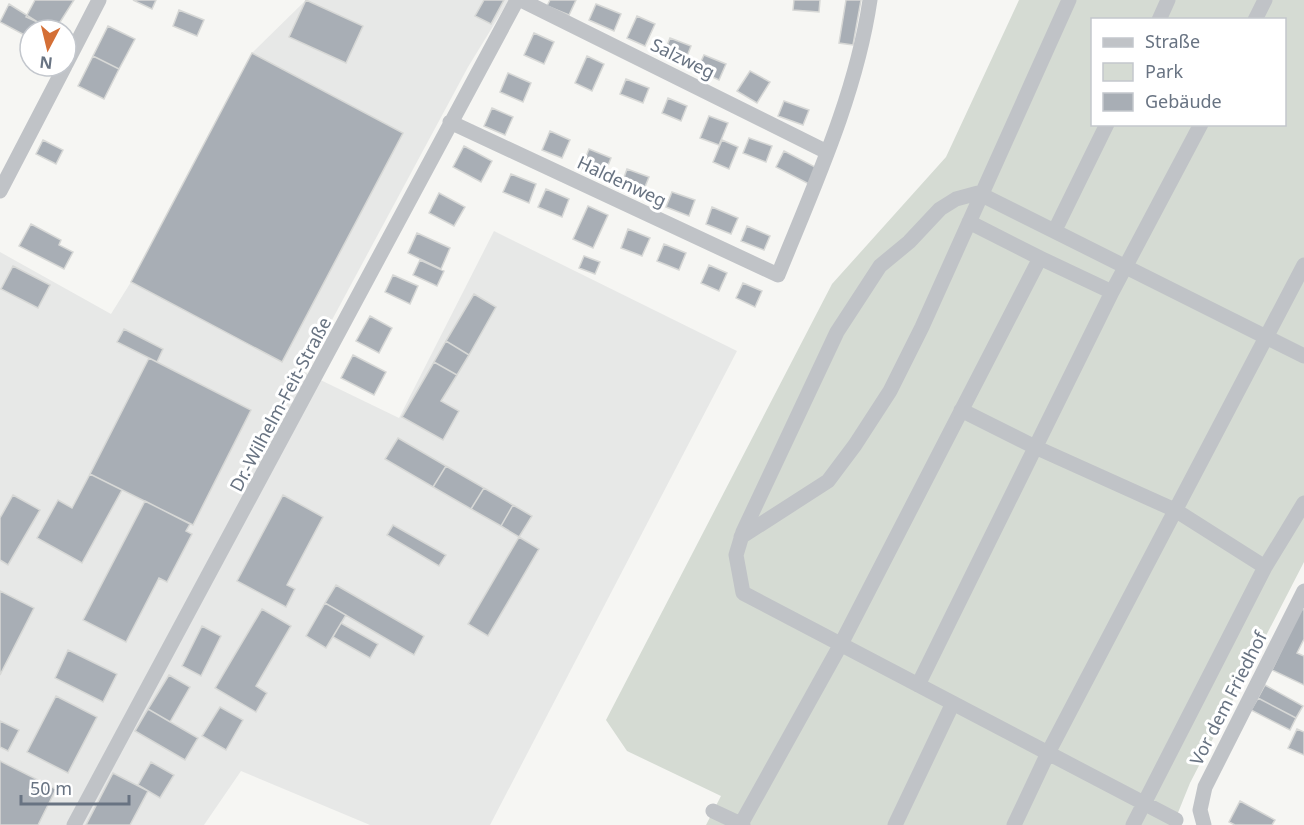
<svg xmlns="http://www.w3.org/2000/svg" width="1304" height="825" viewBox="0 0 1304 825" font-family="'Noto Sans',sans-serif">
<rect width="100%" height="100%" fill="#f6f6f3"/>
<path fill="#e7e8e7" d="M306 0H509L468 67 304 372 399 418 494 231 737 351 490 825H370L241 771 204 825H0V252L111 314 131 282 252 53Z"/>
<path fill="#d5dbd3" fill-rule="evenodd" d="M1019 0H1304V562L1190 783 1173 825H706L721 796 627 751 606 720 832 284 946 157ZM1092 20H1284V124H1092Z"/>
<path fill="#a8aeb5" stroke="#d7d8d6" stroke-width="1.5" d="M35 0H74L55 30 26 17Z
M133 0H156L152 9Z
M306 0 363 26 346 63 289 37Z
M484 0H504L491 24 475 16Z
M550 0H576L569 15 547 6Z
M794 0H820L819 12 793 10Z
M846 0H861L853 45 839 43Z
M9 4 44 26 42 30H30V38L0 22Z
M596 4 621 14 614 31 589 20Z
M179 10 204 20 197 36 173 26Z
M637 16 655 24 645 46 627 38Z
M108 26 135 39 119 69 93 56Z
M534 33 554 42 544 64 524 55Z
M670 38 691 46 684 64 663 56Z
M252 53 403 133 282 362 131 282Z
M704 55 726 64 719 80 697 70Z
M93 56 119 69 104 99 78 86Z
M587 56 604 64 592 91 575 83Z
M750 71 770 82 757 103 737 91Z
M508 73 531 83 523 102 500 92Z
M626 79 649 88 643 103 620 94Z
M668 98 687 106 681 121 662 113Z
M784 101 809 110 803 125 778 116Z
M492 108 513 117 505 135 484 126Z
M709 116 728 123 719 145 700 138Z
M550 131 570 140 562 158 542 150Z
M749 138 772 146 766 162 743 153Z
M43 140 63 150 56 164 36 154Z
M722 140 738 147 729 169 713 162Z
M464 146 492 161 481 182 453 167Z
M589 149 611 158 603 178 581 169Z
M784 151 817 168 809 184 776 167Z
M627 169 649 177 642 194 621 186Z
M511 174 536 184 529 203 503 192Z
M546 189 569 199 562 217 538 207Z
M672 192 695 200 689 216 666 207Z
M439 193 465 207 454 226 429 213Z
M588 206 608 215 593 248 573 239Z
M712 207 738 218 731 234 706 224Z
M31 224 61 240 59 245 73 252 64 269 19 246Z
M747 226 770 236 764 250 741 241Z
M628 229 650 238 642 256 621 248Z
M417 233 450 248 441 269 408 253Z
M664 244 686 253 679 270 657 261Z
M584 256 600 262 595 274 579 268Z
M420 260 444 271 437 286 413 275Z
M709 265 727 273 719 291 701 283Z
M13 266 50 285 38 308 1 289Z
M393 275 418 286 410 304 385 292Z
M743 283 762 291 755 307 736 298Z
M474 294 496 307 469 355 446 341Z
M370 316 392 328 379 353 356 341Z
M124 329 163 349 157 362 117 342Z
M446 341 469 355 457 375 434 362Z
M353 355 386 372 374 395 341 378Z
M149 358 251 410 193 525 90 474Z
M434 362 457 375 441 401 459 411 443 440 402 417Z
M398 438 446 466 433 487 385 459Z
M446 466 484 488 471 509 433 487Z
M90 474 122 490 82 563 37 538 58 500 72 508Z
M484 488 513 505 501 526 471 509Z
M13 495 40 510 8 565 0 560V518Z
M283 495 323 517 287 585 295 589 286 607 237 581Z
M145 501 190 524 186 531 192 534 167 582 159 578 126 642 83 620Z
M513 505 532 516 519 537 501 526Z
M393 525 446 555 439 566 387 535Z
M519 537 539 549 488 636 468 624Z
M336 585 424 636 414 655 325 603Z
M0 591 34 608 0 675Z
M325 603 346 615 326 648 306 636Z
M262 609 291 626 256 686 267 693 256 712 215 688Z
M1301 609 1304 610V639L1297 653 1304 656V685L1272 670Z
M341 623 378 644 370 658 333 637Z
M202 626 221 636 201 676 182 666Z
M68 650 117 674 103 702 55 678Z
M169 675 190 687 170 722 148 709Z
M1265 685 1303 706 1296 718 1258 698Z
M56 696 97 717 68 773 27 752Z
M1258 698 1296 718 1290 730 1251 710Z
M220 707 243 720 226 750 202 736Z
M148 709 198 738 185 760 135 731Z
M0 721 19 730 8 751 0 747Z
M1297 729 1304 732V755L1288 748Z
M0 761 56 789 38 825H0Z
M151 762 174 775 160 798 138 785Z
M113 773 148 791 130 825H86Z
M1240 801 1275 820 1272 825H1235L1229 822Z"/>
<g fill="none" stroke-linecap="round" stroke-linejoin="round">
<path stroke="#c0c3c7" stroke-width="15" d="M521 0 827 152
M1159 20 1168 0
M1255 20 1265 0
M66 64 99 0
M450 122 778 275C814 186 856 95 870 0
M0 191 65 66
M1055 230 1107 124
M1040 258 1112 292 1201 124
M961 410 1035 447 1175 510 1265 567
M741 537 828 481 855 445 890 391 922 327 1069 0
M918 685 1112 292
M713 811 743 825
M1176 820 1048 753 1304 265
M741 824 841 644 1040 258 969 222
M74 825 517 0
M895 825 953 703
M1014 825 1048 753 743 593 736 555 743 532 837 332 880 266 909 242 940 209 956 199 978 193 1304 356
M1133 825 1265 567 1304 503
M1204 825 1200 810 1205 787 1304 591"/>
</g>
<g text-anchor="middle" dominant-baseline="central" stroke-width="6" stroke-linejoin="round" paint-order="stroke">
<g font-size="18" fill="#687382" stroke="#fff">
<text transform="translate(683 58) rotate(26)">Salzweg</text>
<text transform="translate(622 181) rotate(25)">Haldenweg</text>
<text transform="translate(280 404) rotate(-62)">Dr.-Wilhelm-Feit-Straße</text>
<text transform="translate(1228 698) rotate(-63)">Vor dem Friedhof</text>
</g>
</g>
<rect x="1091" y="18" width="195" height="108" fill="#ffffff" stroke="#c3c7cd" stroke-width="1.5"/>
<rect x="1103" y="38" width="30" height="9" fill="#c0c3c7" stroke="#c3c7cd" stroke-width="1.5"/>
<text x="1145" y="48" font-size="18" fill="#687382">Straße</text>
<rect x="1103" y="63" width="30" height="18" fill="#d5dbd3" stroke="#c3c7cd" stroke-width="1.5"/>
<text x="1145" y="78" font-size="18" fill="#687382">Park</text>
<rect x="1103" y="93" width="30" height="18" fill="#a8aeb5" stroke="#c3c7cd" stroke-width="1.5"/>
<text x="1145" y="108" font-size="18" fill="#687382">Gebäude</text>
<g transform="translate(48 48) rotate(187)"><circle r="28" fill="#ffffff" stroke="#c3c7cd" stroke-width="1.5"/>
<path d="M0-4.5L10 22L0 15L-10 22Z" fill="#d46f36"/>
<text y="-9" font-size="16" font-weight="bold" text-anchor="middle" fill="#687382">N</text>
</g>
<path d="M21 795v9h108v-9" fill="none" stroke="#687382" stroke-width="3"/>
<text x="30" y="795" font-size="18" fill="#687382" stroke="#ffffff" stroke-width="4.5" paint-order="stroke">50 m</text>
</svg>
